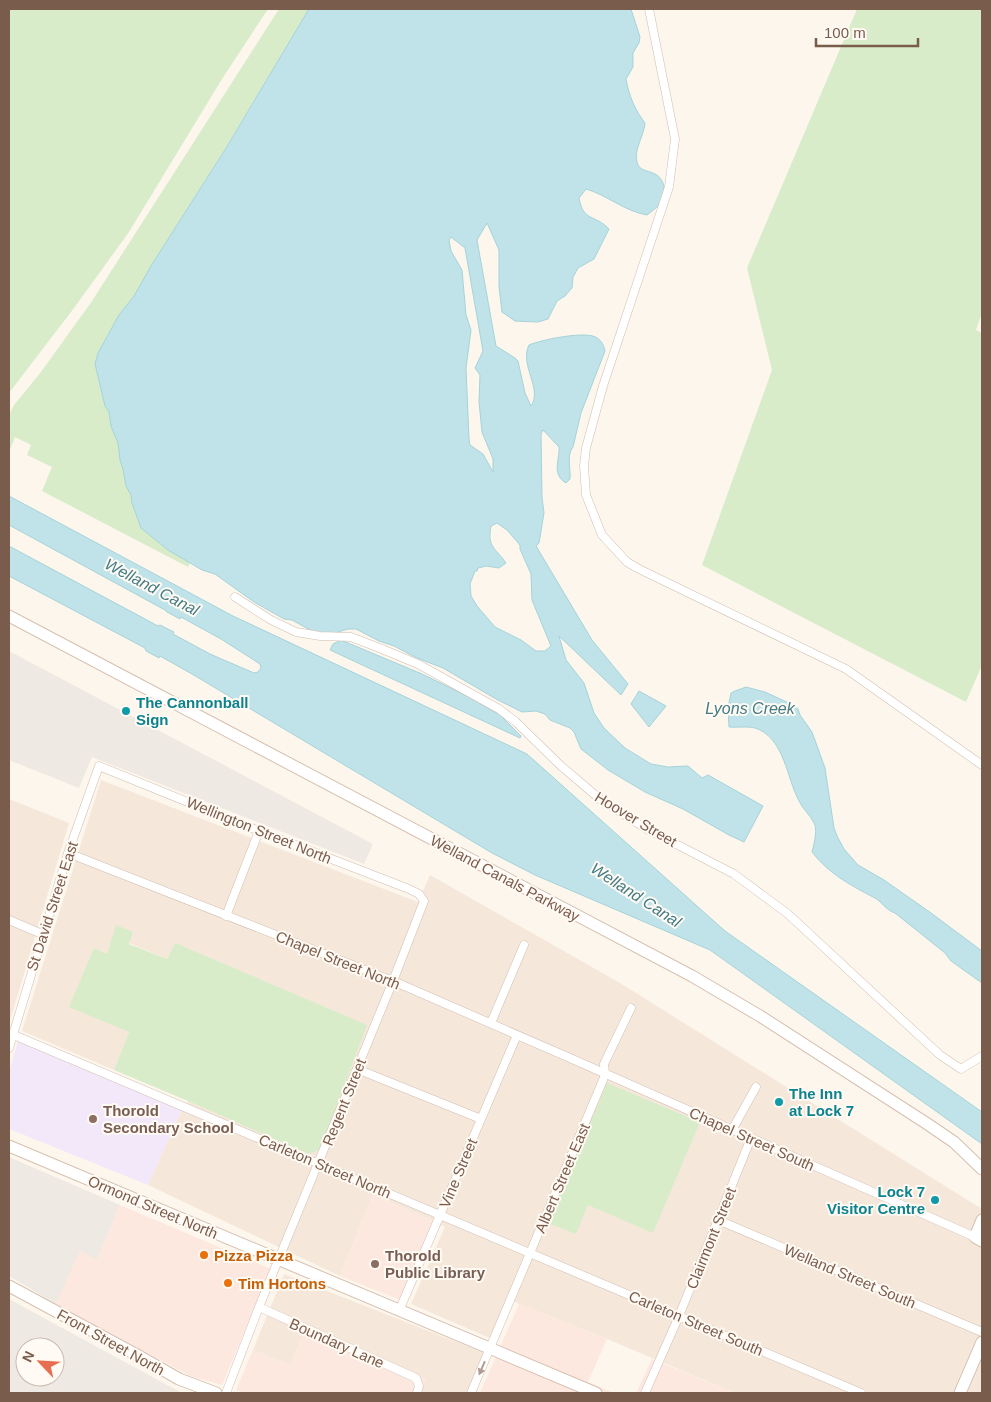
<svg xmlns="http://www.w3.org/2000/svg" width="991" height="1402" viewBox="0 0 991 1402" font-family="Arial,sans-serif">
<rect width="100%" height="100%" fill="#fdf6ec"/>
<path fill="#f5e8da" d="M101 780 418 902 430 875 620 983 982 1209V1393H735L607 1339 519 1304 508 1298 492 1339 411 1304 445 1227 436 1222 373 1195 340 1276 148 1185 182 1109 188 1101 308 1154 175 943 167 959 129 943 107 954 93 949 129 1032 114 1070 22 1031Z
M9 799 69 823 9 1024Z
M284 1274 487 1354 469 1393H421L425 1379 360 1355 304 1331 291 1365 253 1350Z"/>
<path fill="#fde8e0" d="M373 1195 436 1222 400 1300 340 1276Z
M120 1205 271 1269 222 1385 190 1376 56 1304 80 1250 97 1260Z
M519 1304 607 1339 588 1382 614 1393H480Z
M304 1331 360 1355 425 1379 421 1393H244L236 1390 253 1350 291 1365Z
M652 1359 735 1393H636Z"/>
<path fill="#efe9e4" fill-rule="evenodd" d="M9 651 373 844 364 864 92 757 79 788 9 760Z
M9 1157 120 1205 97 1260 80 1251 56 1304 9 1276Z
M9 1299 182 1393H9ZM25 1347H55V1377H25Z"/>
<path fill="#f3e8fa" d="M18 1041 182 1109 148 1185 9 1129V1072Z"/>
<path fill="#d8ecc9" d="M9 9H268L222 79 129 232 74 308 9 393Z
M279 9H309L226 147 151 266 134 296 119 315 98 353 95 364 105 406 109 412 111 426 118 443 120 460 123 469 126 486 131 495 132 503 141 528 168 550 190 563 188 567 42 491 52 467 27 455 31 445 15 437 9 452V415L14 405 41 372 92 301Z
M857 9H982V313L976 330 982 333V665L966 702 702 565 772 370 747 268Z
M116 925 133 932 129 944 167 959 175 943 367 1025 320 1150 308 1154 188 1101 114 1070 129 1032 69 1007 94 948 107 954Z
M607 1083 700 1122 653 1233 588 1205 576 1234 548 1223Z"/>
<path fill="#bfe3e8" stroke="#a5d3da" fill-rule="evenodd" d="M309 9H631L640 37 639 43 633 53V67L626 79C629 96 635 110 645 123 644 137 632 151 638 165 641 171 650 171 655 174 666 180 667 195 659 205 656 208 651 212 647 215 624 211 607 195 586 189L579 198C583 222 595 214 609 229L594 259 578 268 573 277 572 288 565 296 557 301 548 319 538 322 515 321 502 312 499 287V250L487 223 477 240 496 346 515 358 518 361 525 393 531 406C543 389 519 365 529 345 540 340 588 330 597 338 602 341 604 346 605 351L581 413 573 447C566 456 571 468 570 479L566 483C551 474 560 460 559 447L543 430 541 434 542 497 544 513 539 543 536 546 592 640 628 684 621 695 559 636 566 660 584 683 594 713 604 728 625 748 651 764 668 767 688 766 702 778 708 775 763 806 744 842 729 835 683 809 645 792 608 770 581 749 574 732 570 728 550 720 545 714 536 711 522 712 496 699 443 668 417 658 394 646 379 641 356 629H348L335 633 323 634 312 631 292 620 284 619 254 602 215 574 202 570 168 550 141 528 132 503 131 495 126 486 123 469 120 460 118 443 111 426 109 412 105 406 95 364 98 353 119 315 134 296 151 266 226 148ZM451 237 465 248 483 351 475 368 480 375 479 402 482 432 493 459V472L483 454 470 445 469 439 466 368 471 330 466 315 462 270 451 251 449 240ZM497 523 507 530 520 545V549L531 574 532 600 551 646 545 651H536L521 640 495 627 477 606 471 596 470 584 475 571H477L478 568 486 566 499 568 506 563C495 547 487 548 491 526Z
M9 496 233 616 527 754 725 931 982 1112V1144L710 950 535 875 492 853 192 674 160 656 159 658 146 651 145 648 9 576V546L158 626 160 625 174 632 173 634 210 654 254 673 258 672 261 668 260 664 221 639 181 617 180 619 167 612 165 610 9 525Z
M341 640 422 674 467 696 500 715 521 736 520 738 330 650 333 644Z
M746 687 765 692 791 704 798 709 800 715 812 732 825 768 834 828 837 836 844 849 858 865 884 880 931 913 982 951V983L951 961 945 953 895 913C885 910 882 901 873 897 850 885 828 873 812 852 814 844 817 833 815 825 811 815 802 809 798 799 787 777 784 742 760 730 751 725 739 728 729 727L728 708 731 693 735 691Z
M639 691 666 706 649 727 631 704Z"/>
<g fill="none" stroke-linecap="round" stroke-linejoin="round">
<defs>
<path id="street" d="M649 9 675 139 669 187 603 386 586 448 584 466 586 495 602 535 627 562 639 569 846 669 982 765
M235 597 271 620 296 632 320 636 351 637 382 649 418 664 499 709 516 722 560 765 601 800 645 828 734 874 788 914 940 1055 961 1069 982 1056
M68 853 393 981 570 1058 975 1237
M226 916 259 831
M9 920 42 934
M491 1023 524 945
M9 1033 861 1393
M9 1048 68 853 99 766 259 831 409 889 419 894 424 901 393 981 259 1307 226 1393
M357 1069 481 1119
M732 1130 756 1087
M718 1220 982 1332
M259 1307 416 1378 419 1386 417 1393
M399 1311 517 1035
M471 1393 603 1080 605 1073 604 1064 631 1008
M645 1393 679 1316 751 1138"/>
<path id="secondary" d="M9 616 692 976 760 1016 926 1123 954 1142 982 1169
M9 1146 596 1393
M982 1220 975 1237 982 1241
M9 1286 137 1355 179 1379 216 1393
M960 1393 982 1342"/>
</defs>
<use href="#street" stroke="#d1beb0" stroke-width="9"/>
<use href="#secondary" stroke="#d6c0b0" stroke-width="13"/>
<use href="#street" stroke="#fff" stroke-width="8"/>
<use href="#secondary" stroke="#fff" stroke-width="11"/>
</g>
<defs><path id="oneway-solid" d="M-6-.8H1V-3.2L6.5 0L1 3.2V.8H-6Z" transform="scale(1.25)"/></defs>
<use fill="#af9d94" href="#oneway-solid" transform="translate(482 1368) rotate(113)"/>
<g fill="#0f9aa8" stroke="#fffaf3" stroke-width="2">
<circle cx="126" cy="711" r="5"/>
<circle cx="779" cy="1102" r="5"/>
<circle cx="935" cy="1200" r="5"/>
</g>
<g fill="#8d6e63" stroke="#fffaf3" stroke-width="2">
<circle cx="93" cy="1119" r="5"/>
<circle cx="375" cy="1264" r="5"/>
</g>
<g fill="#e8710a" stroke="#fffaf3" stroke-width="2">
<circle cx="204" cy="1255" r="5"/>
<circle cx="228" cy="1283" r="5"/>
</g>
<g text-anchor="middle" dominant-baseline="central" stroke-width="4" stroke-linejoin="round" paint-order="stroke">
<g font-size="15" font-weight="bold" fill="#0d838f" stroke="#fffaf3" text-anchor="start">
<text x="136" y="702">The Cannonball<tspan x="136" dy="17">Sign</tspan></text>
<text x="789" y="1093">The Inn<tspan x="789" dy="17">at Lock 7</tspan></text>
<text x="925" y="1191" text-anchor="end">Lock 7<tspan x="925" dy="17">Visitor Centre</tspan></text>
</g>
<g font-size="15" fill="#7a5c4d" stroke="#fffaf3">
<text transform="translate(636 819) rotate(31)">Hoover Street</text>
<text transform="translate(259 830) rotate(22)">Wellington Street North</text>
<text transform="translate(505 878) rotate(28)">Welland Canals Parkway</text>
<text transform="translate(52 906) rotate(-72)">St David Street East</text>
<text transform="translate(338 960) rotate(22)">Chapel Street North</text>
<text transform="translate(344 1102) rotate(-68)">Regent Street</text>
<text transform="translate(752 1139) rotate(24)">Chapel Street South</text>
<text transform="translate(325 1166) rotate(23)">Carleton Street North</text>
<text transform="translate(458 1173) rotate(-67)">Vine Street</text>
<text transform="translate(562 1178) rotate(-67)">Albert Street East</text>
<text transform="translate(153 1207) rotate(23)">Ormond Street North</text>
<text transform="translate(711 1238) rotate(-68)">Clairmont Street</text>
<text transform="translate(850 1276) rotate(23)">Welland Street South</text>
<text transform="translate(696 1323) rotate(23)">Carleton Street South</text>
<text transform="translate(111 1342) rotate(29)">Front Street North</text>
<text transform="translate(337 1343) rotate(24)">Boundary Lane</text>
</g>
<g font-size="15" font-weight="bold" fill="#785e54" stroke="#fffaf3" text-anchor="start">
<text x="103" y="1110">Thorold<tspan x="103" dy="17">Secondary School</tspan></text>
<text x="385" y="1255">Thorold<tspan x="385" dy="17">Public Library</tspan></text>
</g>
<g font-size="15" font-weight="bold" fill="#c56008" stroke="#fffaf3" text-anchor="start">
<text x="214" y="1255">Pizza Pizza</text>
<text x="238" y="1283">Tim Hortons</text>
</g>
<g font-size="16" font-style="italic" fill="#437c86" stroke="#fffaf3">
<text transform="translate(152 587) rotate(28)">Welland Canal</text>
<text x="750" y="708">Lyons Creek</text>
<text transform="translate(636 895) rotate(33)">Welland Canal</text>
</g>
</g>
<rect width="991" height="1402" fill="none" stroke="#7a5c4d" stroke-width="20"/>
<g transform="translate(40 1362) rotate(295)"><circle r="24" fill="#fffaf3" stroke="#cabbb1"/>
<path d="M0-4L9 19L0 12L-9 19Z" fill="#e76f51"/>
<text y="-8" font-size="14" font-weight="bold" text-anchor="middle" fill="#7a5c4d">N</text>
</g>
<path d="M816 38v8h102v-8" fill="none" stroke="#7a5c4d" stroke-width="2.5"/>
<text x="824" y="38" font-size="15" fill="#7a5c4d" stroke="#fffaf3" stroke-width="4" paint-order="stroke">100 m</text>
</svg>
